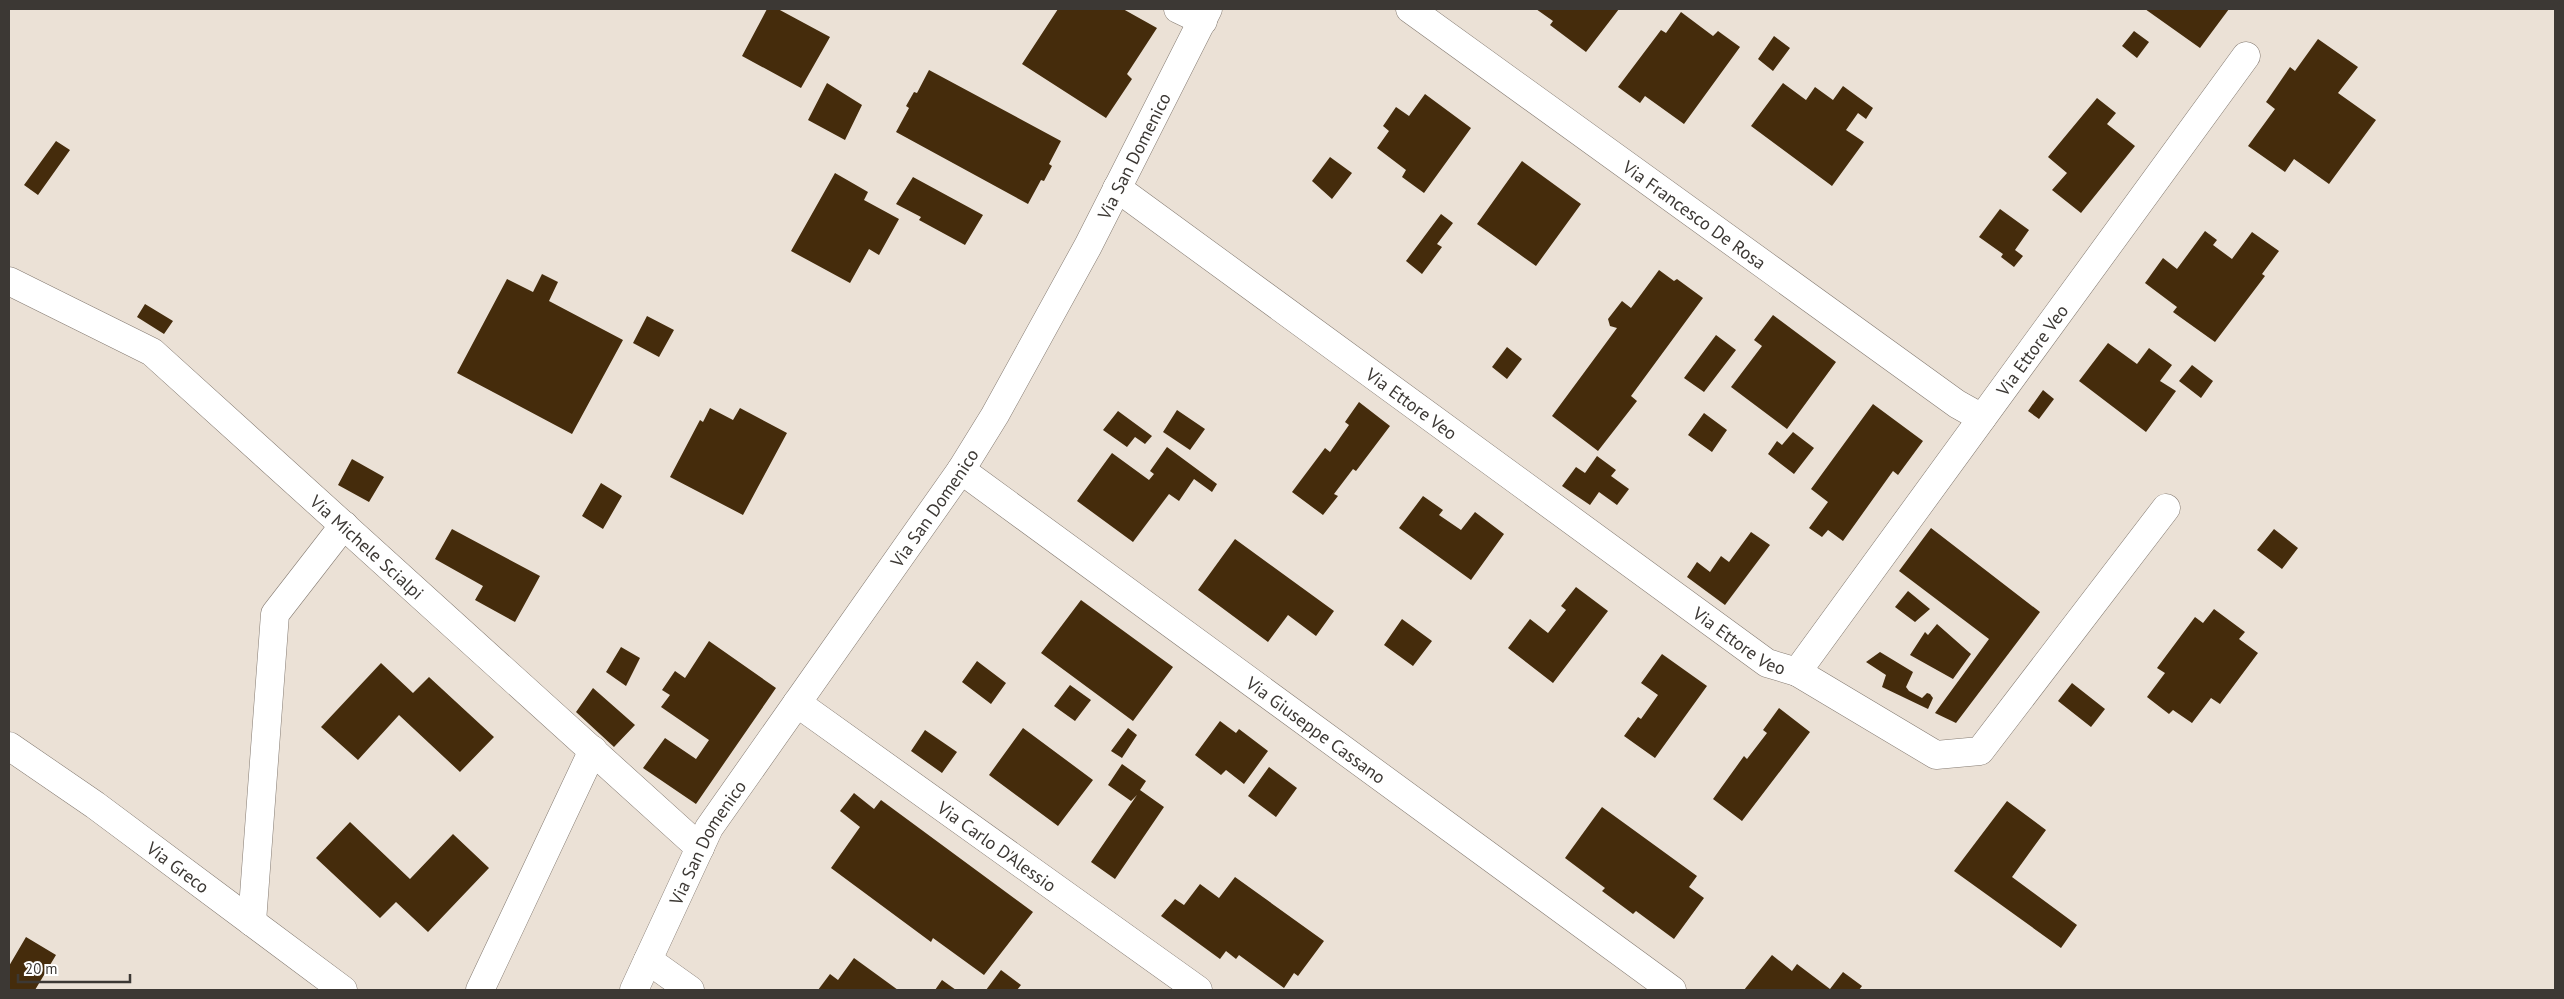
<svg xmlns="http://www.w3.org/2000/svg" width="2564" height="999" viewBox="0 0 2564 999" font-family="'PT Sans',sans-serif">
<rect width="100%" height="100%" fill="#ebe1d6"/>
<path fill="#452c0c" d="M767 9H778L830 37 801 88 742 56Z
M1058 9H1123L1157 28 1127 74 1132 79 1106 118 1022 64Z
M1536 9H1619L1586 52 1550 25 1553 21Z
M2145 9H2229L2200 48Z
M1681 12 1713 36 1718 31 1740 47 1684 124 1645 96 1640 103 1618 87 1661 30 1666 33Z
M2134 31 2149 42 2137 58 2122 46Z
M1774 36 1790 48 1773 71 1758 59Z
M2318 39 2358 67 2338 93 2376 120 2329 184 2294 159 2285 172 2248 146 2275 109 2266 102 2290 67 2295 71Z
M929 70 1061 141 1049 164 1052 166 1044 181 1041 180 1028 204 896 132 909 108 906 106 914 92 917 93Z
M827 83 862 105 845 140 808 120Z
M1783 83 1806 100 1815 87 1833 100 1843 86 1873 108 1866 119 1858 113 1846 130 1864 142 1832 186 1751 126Z
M1425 94 1471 128 1424 193 1402 177 1406 170 1377 148 1389 131 1383 126 1396 107 1409 116Z
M2097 98 2116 113 2107 124 2135 146 2081 213 2052 190 2067 173 2048 157Z
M56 141 70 150 38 195 24 185Z
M1330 157 1352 173 1332 199 1312 181Z
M1522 161 1581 204 1536 266 1477 224Z
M835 173 868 192 864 200 899 219 879 255 869 249 850 283 791 251Z
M913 177 983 215 965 245 919 220 921 217 896 204Z
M2000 209 2029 230 2015 250 2023 256 2014 267 2001 257 2003 254 1979 237Z
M1441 214 1453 223 1437 244 1442 247 1422 274 1406 261Z
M2205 231 2217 240 2213 245 2232 259 2252 232 2279 251 2262 274 2265 276 2215 342 2173 312 2177 307 2145 283 2163 258 2177 269Z
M1659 270 1674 281 1677 279 1703 298 1631 396 1637 401 1598 451 1552 416 1617 328 1610 326 1608 319 1622 301 1631 308Z
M542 274 558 282 549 301 623 340 572 434 457 373 507 279 533 292Z
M145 304 173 321 164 334 137 317Z
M1773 315 1836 362 1787 429 1731 387 1762 346 1754 340Z
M647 316 674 330 659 357 633 343Z
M1716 335 1736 350 1704 392 1684 378Z
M2108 343 2137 364 2149 348 2172 365 2160 381 2176 391 2146 432 2079 381Z
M1507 347 1522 359 1507 379 1492 367Z
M2192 365 2213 381 2201 398 2179 381Z
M2043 390 2054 399 2039 419 2028 411Z
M1359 402 1390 426 1356 471 1353 469 1334 494 1338 496 1323 515 1292 492 1325 448 1330 452 1349 425 1345 422Z
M1873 404 1923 441 1898 475 1893 471 1843 541 1828 530 1822 537 1809 528 1828 502 1811 489Z
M710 408 733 420 740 408 787 433 743 515 670 477 700 420 703 422Z
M1177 410 1205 429 1190 450 1163 432Z
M1118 411 1152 436 1145 444 1135 437 1127 447 1103 430Z
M1704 413 1727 430 1712 452 1688 435Z
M1793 432 1814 448 1794 474 1768 454 1777 441 1782 445Z
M1167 447 1217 484 1212 492 1194 479 1179 501 1169 494 1133 542 1077 501 1112 453 1149 480 1154 474 1150 471Z
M1597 456 1616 470 1611 476 1629 489 1617 505 1599 492 1590 505 1562 486 1576 467 1585 473Z
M352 459 384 477 369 502 338 485Z
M601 483 622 496 603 529 582 516Z
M1423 496 1443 510 1439 515 1461 530 1475 512 1504 534 1471 580 1399 528Z
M1931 528 2040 612 1956 723 1935 713 1989 639 1899 571Z
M452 529 540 576 515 622 475 600 483 586 435 559Z
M2274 529 2298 548 2282 569 2257 550Z
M1751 532 1770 545 1725 605 1687 577 1697 562 1710 572 1721 556 1729 562Z
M1235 539 1334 611 1316 636 1288 615 1268 642 1198 590Z
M1576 587 1608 611 1553 683 1508 648 1530 619 1548 633 1566 610 1561 606Z
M1908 591 1930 609 1915 622 1895 607Z
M1081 600 1173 667 1133 721 1041 653Z
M2214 609 2245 632 2239 639 2258 653 2220 704 2211 698 2192 723 2173 710 2169 714 2147 697 2165 673 2157 668 2195 617 2203 623Z
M1402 619 1432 641 1413 666 1384 645Z
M1937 624 1971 654 1953 679 1910 655 1925 632 1928 635Z
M709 641 776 688 696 804 643 768 665 738 696 759 709 740 661 707 670 695 662 690 675 671 685 678Z
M621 647 640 658 626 686 606 672Z
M1880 652 1913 672 1906 687 1909 691 1922 698 1927 693 1930 694 1933 698 1928 709 1882 687 1886 675 1866 662Z
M1662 654 1707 686 1655 758 1624 736 1638 717 1641 719 1658 695 1641 683Z
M977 661 1006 683 991 704 962 682Z
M381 663 413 693 429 677 494 737 460 772 399 715 358 760 321 727Z
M2072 683 2105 709 2091 727 2058 701Z
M1070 685 1091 700 1075 721 1054 706Z
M593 688 635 725 614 747 576 712Z
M1779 708 1810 732 1742 821 1713 799 1744 756 1747 759 1767 733 1763 730Z
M1220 721 1236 733 1239 729 1268 751 1244 784 1226 770 1221 775 1195 755Z
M1023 728 1093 780 1058 826 989 775Z
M1128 728 1137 735 1122 758 1111 751Z
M925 730 957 752 942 773 911 751Z
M1122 764 1146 781 1140 790 1164 807 1115 879 1091 862 1137 795 1131 801 1108 785Z
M1269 767 1297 788 1276 817 1248 796Z
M854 793 874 809 881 800 1033 912 984 975 933 938 931 942 831 868 860 827 840 811Z
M2007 801 2046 830 2012 877 2077 925 2061 948 1954 871Z
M1602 807 1697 876 1689 887 1704 898 1674 939 1636 911 1633 914 1602 891 1605 888 1565 858Z
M350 822 410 879 453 834 489 868 428 932 396 902 380 918 316 858Z
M1235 877 1324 941 1298 976 1294 973 1284 988 1239 955 1236 959 1226 951 1220 959 1161 916 1175 899 1184 905 1200 884 1219 898Z
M26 937 56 955 35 990H9V966Z
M1772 955 1792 971 1797 964 1830 989 1843 972 1862 986 1859 990H1744Z
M854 958 898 990H818L830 974 838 980Z
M1001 970 1021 985 1017 990H986Z
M942 980 956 990H935Z"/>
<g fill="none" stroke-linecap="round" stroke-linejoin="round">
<defs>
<g id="minor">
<path d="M1178 9 1203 21"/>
<path id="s1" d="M1410 9 1957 404 1982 418"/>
<path id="s2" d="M1117 188 1767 663 1797 672 2246 56"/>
<path id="s3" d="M9 281 152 352 700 848"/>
<path id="s4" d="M961 470 1672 990"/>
<path d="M1797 672 1936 755 1980 751 2166 508"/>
<path id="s5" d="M797 703 1198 990"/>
<path id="s6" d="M9 746 95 805 343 990"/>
<path d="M252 922 275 614 344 525"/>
<path d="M648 960 690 990"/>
<path d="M480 990 593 750"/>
<path id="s7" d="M634 990 709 828 961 470 995 415 1088 246 1208 9"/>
</g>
</defs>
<use href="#minor" stroke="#847a71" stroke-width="29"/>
<use href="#minor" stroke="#fff" stroke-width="28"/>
</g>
<g text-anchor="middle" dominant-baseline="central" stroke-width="5" stroke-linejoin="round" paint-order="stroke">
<g font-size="18" fill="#3c3834" stroke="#fff">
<text stroke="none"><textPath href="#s7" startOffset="975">Via San Domenico</textPath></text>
<text stroke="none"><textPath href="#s1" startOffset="351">Via Francesco De Rosa</textPath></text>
<text stroke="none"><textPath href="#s2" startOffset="1235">Via Ettore Veo</textPath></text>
<text stroke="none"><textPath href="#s2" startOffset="365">Via Ettore Veo</textPath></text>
<text stroke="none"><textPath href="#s7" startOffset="570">Via San Domenico</textPath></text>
<text stroke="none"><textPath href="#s3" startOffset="450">Via Michele Scialpi</textPath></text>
<text stroke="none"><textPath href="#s2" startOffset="770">Via Ettore Veo</textPath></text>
<text stroke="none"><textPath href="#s4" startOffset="440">Via Giuseppe Cassano</textPath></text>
<text stroke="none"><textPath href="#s7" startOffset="165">Via San Domenico</textPath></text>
<text stroke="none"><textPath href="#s5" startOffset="246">Via Carlo D'Alessio</textPath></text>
<text stroke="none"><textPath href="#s6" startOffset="208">Via Greco</textPath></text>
</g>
</g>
<rect width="2564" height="999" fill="none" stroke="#3c3834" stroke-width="20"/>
<path d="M18 974v8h112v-8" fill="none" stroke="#3c3834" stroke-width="2.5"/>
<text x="25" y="974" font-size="15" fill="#3c3834" stroke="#ffffff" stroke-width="4" paint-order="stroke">20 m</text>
</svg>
